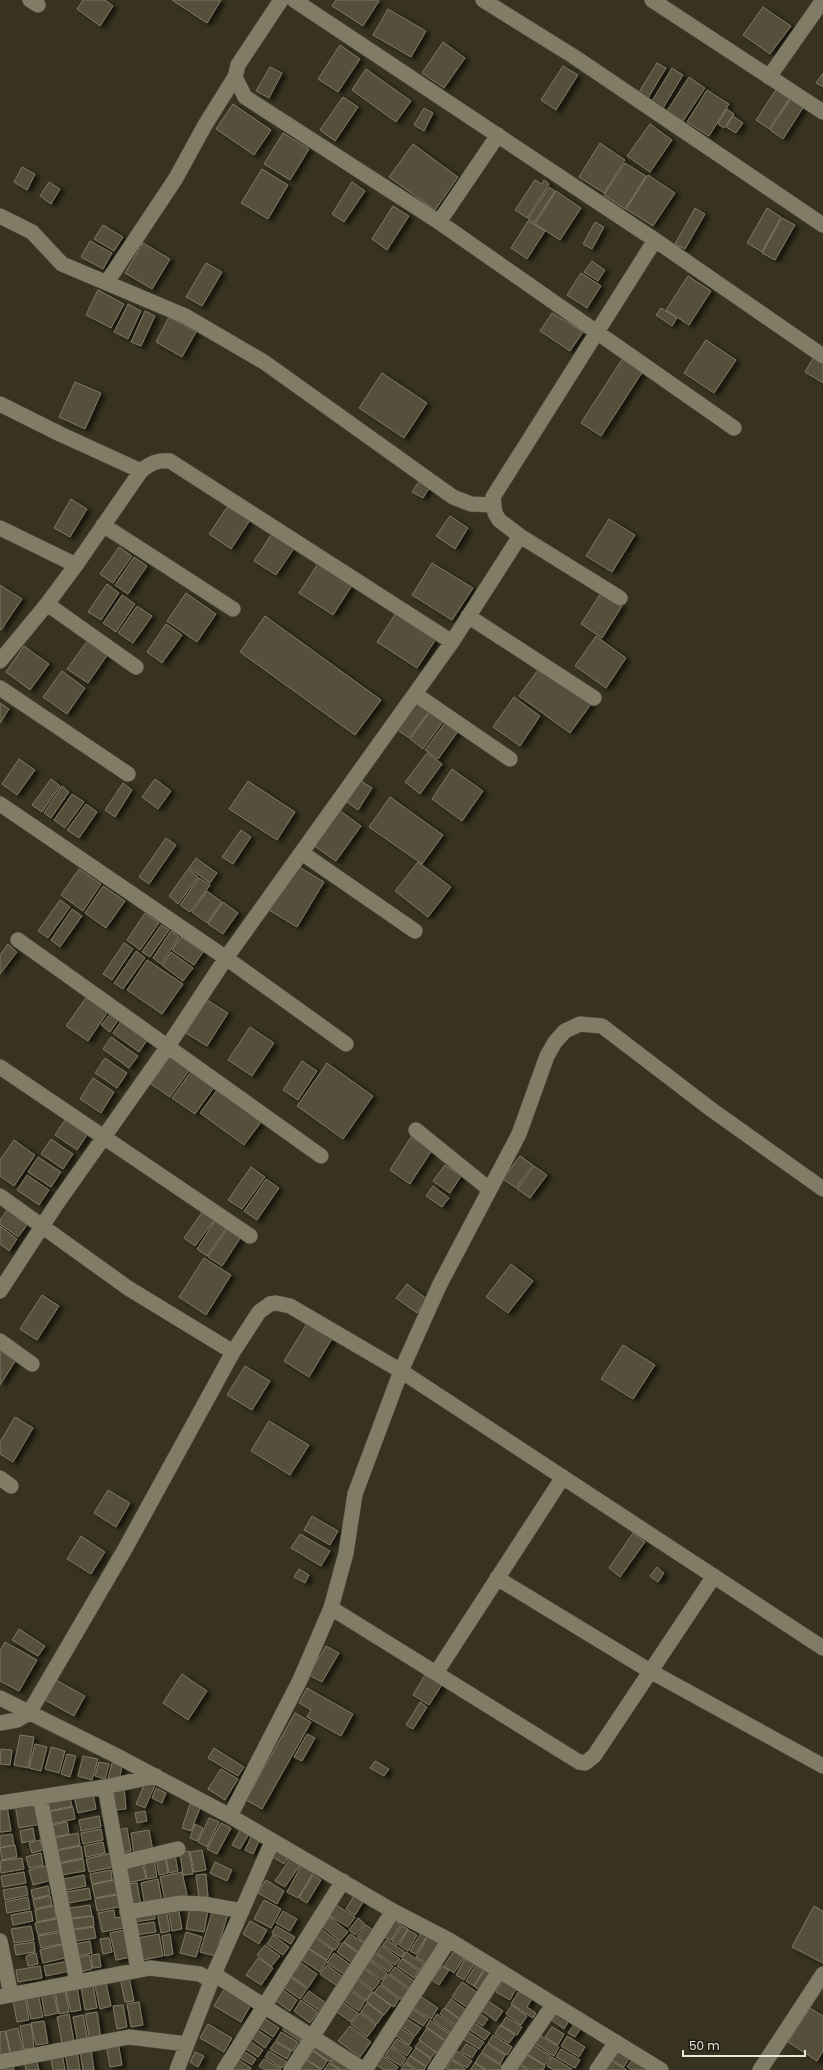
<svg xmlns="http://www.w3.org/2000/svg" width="823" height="2070" viewBox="0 0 823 2070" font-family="Poppins,sans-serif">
<defs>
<filter id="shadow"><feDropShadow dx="4.5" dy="2.5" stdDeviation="2" flood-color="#0009"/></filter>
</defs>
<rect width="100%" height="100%" fill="#383320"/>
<path fill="#544f3b" stroke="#7d7863" filter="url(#shadow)" d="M83 0H105L113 6 100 26 77 9Z
M172 0H221L207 23Z
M336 0H378L379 1 363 26 332 6Z
M763 7 791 26 770 54 743 35Z
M388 9 426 31 411 57 373 35Z
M443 42 465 58 444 88 422 73Z
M340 45 360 59 338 92 318 79Z
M657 63 666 68 648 98 639 92Z
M563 66 578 75 556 110 541 100Z
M270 67 282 73 269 98 256 91Z
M672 68 683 75 663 108 652 101Z
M366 69 411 101 396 122 352 90Z
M823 73V87L816 83Z
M689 77 705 88 683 121 667 111Z
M777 88 790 98 769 129 756 120Z
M707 90 729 104 709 136 687 122Z
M343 97 358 107 335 141 320 130Z
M791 98 804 106 783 139 770 130Z
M233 104 271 130 254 155 216 129Z
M424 108 433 113 424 131 414 125Z
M727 109 734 114 724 128 718 124Z
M733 116 743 123 736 133 726 127Z
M650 124 672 140 650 172 627 156Z
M283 133 309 149 290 180 264 164Z
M600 143 625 160 604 193 579 177Z
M413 144 458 177 435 210 389 177Z
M625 163 646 176 625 209 604 195Z
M22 167 35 174 27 190 14 182Z
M262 169 288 185 268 219 241 203Z
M648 175 675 193 653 226 626 209Z
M535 180 542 184 544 180 549 184 527 218 515 210Z
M49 182 60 189 51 204 40 196Z
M352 182 365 191 344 222 332 214Z
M549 187 555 191 534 223 528 219Z
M556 191 581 208 560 240 535 224Z
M393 206 409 216 387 250 372 239Z
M695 208 705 214 685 249 675 244Z
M767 208 781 217 762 252 747 243Z
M782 218 795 225 775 260 762 253Z
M528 221 545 231 527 259 511 248Z
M595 222 604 227 592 249 583 244Z
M103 225 123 237 114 251 94 239Z
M90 241 112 253 103 269 81 257Z
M143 243 170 259 152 289 125 273Z
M592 261 605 270 598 281 584 272Z
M206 263 222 272 202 306 186 297Z
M581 273 601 286 587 308 567 295Z
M688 276 711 291 689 325 666 310Z
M98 290 124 304 111 328 86 315Z
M128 304 141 311 128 339 114 332Z
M661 308 677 318 672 326 656 315Z
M145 311 155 316 141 346 131 342Z
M552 313 583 332 570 351 540 331Z
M169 317 196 332 182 357 156 342Z
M706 340 736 360 714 393 684 373Z
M815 355 823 360V383L805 372Z
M623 358 643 371 601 436 581 423Z
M382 373 427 403 404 438 359 408Z
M75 382 101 393 85 429 59 417Z
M420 480 430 487 423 498 412 492Z
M71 499 87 509 70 537 54 528Z
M228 506 250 520 231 549 209 534Z
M450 516 468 528 455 549 436 536Z
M609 519 635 535 612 572 586 556Z
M273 532 295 547 276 575 254 561Z
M119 547 132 556 113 583 100 574Z
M134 557 147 566 128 594 115 585Z
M319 562 353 584 333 615 299 593Z
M432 563 473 588 452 620 412 595Z
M107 584 119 593 101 620 88 612Z
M0 585 22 599 1 630 0 629Z
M186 593 216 614 197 642 167 621Z
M601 593 622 606 602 638 581 624Z
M122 595 135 604 116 632 103 623Z
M137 606 152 616 133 643 118 633Z
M398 610 438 636 417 668 377 642Z
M265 616 381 700 355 735 240 652Z
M166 624 182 635 162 663 147 652Z
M596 636 626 658 606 688 575 666Z
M88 640 108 654 88 683 67 669Z
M24 646 49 664 30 690 6 672Z
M540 667 591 704 570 733 519 696Z
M62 671 85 688 67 714 43 697Z
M514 697 540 716 520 746 493 727Z
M418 699 431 709 409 738 396 729Z
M0 703 9 709 0 723Z
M432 709 445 719 423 749 410 739Z
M447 720 459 730 438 759 425 750Z
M427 753 442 764 420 794 405 782Z
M19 759 35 770 17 795 2 784Z
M452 769 483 791 462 821 432 799Z
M51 779 60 786 42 812 32 805Z
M155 779 171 791 158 809 142 797Z
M248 781 295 812 277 840 229 809Z
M361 781 372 788 358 810 347 802Z
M123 783 132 790 115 817 105 810Z
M62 786 69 792 51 818 44 813Z
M72 794 84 802 65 828 54 820Z
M390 797 443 835 422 864 369 827Z
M86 804 97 812 79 838 67 830Z
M339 810 361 826 336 861 313 845Z
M241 830 251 837 233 864 222 857Z
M166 838 176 845 149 884 139 877Z
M196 858 217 873 210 883 189 868Z
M418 862 451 887 428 917 395 891Z
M296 865 324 882 297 927 269 910Z
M79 869 101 884 83 911 61 895Z
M188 869 198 877 178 904 169 896Z
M199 878 210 885 190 912 180 905Z
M103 886 125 901 106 928 85 913Z
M207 891 222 902 207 923 192 912Z
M60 900 70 907 48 938 38 931Z
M223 902 238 913 223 934 208 924Z
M72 909 82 916 60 947 51 940Z
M145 913 159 923 140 950 127 940Z
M161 925 169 930 150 957 142 952Z
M171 931 179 937 161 964 153 958Z
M181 937 203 952 194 965 172 950Z
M124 943 133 949 112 980 103 974Z
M8 944 17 952 0 974V955Z
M136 951 145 958 123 989 114 983Z
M171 952 193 968 183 981 162 965Z
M147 960 183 984 162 1014 127 990Z
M88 995 109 1010 88 1041 66 1026Z
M207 1000 228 1013 207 1046 186 1033Z
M111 1013 119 1019 110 1032 101 1025Z
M122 1020 148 1039 139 1052 113 1033Z
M250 1027 274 1043 252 1076 228 1060Z
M111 1037 138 1056 129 1068 103 1049Z
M171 1055 190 1069 170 1097 151 1084Z
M105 1058 127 1073 117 1088 95 1073Z
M302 1061 317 1071 298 1100 283 1090Z
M327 1063 373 1096 343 1139 297 1106Z
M192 1070 215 1086 195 1114 172 1098Z
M93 1078 114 1092 101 1113 80 1099Z
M217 1090 261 1122 244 1145 200 1113Z
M65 1120 87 1135 77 1150 55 1135Z
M411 1137 432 1150 410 1184 390 1170Z
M51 1139 73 1154 63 1169 41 1154Z
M14 1140 35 1155 14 1186 0 1176V1160Z
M520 1156 533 1165 516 1188 503 1179Z
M38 1157 61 1172 51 1187 28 1172Z
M445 1165 461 1176 450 1193 433 1181Z
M534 1166 547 1175 530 1198 517 1189Z
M251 1167 265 1177 242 1209 228 1200Z
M27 1175 49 1190 39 1205 17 1190Z
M266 1179 279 1188 257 1220 244 1211Z
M433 1186 449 1198 442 1207 426 1196Z
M7 1210 27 1225 18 1237 0 1224V1220Z
M203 1211 215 1219 195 1246 184 1238Z
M216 1219 227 1227 207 1256 197 1249Z
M0 1226 17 1239 9 1251 0 1244Z
M228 1228 241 1237 222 1266 208 1257Z
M204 1258 231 1275 206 1315 179 1297Z
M511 1264 533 1281 508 1313 486 1297Z
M407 1284 427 1299 417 1313 396 1298Z
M42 1295 59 1306 37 1340 20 1329Z
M308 1322 333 1337 309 1377 284 1361Z
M623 1345 655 1365 633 1399 601 1379Z
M0 1350 16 1360 0 1385Z
M245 1366 270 1381 252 1410 227 1395Z
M15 1417 33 1428 13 1462 0 1454V1442Z
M269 1421 309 1445 290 1475 251 1451Z
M108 1490 130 1503 116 1527 94 1513Z
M312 1516 338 1531 330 1545 304 1530Z
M633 1533 645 1542 620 1577 609 1568Z
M300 1534 330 1551 321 1566 291 1548Z
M81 1536 105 1552 91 1574 67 1559Z
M657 1567 664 1573 658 1582 650 1576Z
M299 1569 309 1575 305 1583 294 1577Z
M19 1629 45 1646 38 1656 12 1640Z
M5 1642 37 1660 19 1691 0 1681V1651Z
M326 1646 339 1653 322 1682 309 1675Z
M426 1673 443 1683 429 1705 413 1695Z
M182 1674 207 1691 188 1720 163 1703Z
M56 1680 85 1696 74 1716 45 1700Z
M307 1688 353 1714 341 1736 307 1717 311 1710 299 1703Z
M420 1702 427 1707 413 1729 406 1725Z
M295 1713 311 1722 262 1809 246 1800Z
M307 1734 315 1738 302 1761 294 1757Z
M20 1735 34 1737 28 1768 14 1765Z
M35 1744 47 1747 41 1771 29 1768Z
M51 1747 65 1751 59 1773 45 1769Z
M214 1748 244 1767 238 1776 208 1758Z
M1 1749 12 1750 10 1765 0 1764Z
M67 1754 76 1756 70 1777 61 1774Z
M83 1756 98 1759 92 1780 78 1776Z
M375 1761 389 1769 384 1776 370 1768Z
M99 1762 109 1764 105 1779 95 1776Z
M112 1763 122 1766 119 1781 108 1778Z
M221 1769 238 1779 225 1800 208 1789Z
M146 1781 155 1785 145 1808 136 1804Z
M124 1787 126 1809 112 1810 110 1788Z
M156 1788 166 1793 162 1803 152 1798Z
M93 1793 96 1809 78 1813 74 1796Z
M69 1794 72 1806 49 1811 46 1798Z
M37 1800 41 1824 19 1828 15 1804Z
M190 1804 200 1808 191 1831 182 1828Z
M7 1806 11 1831 0 1832V1808Z
M73 1807 75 1819 51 1824 49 1812Z
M145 1811 147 1821 137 1823 135 1813Z
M99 1816 101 1827 81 1831 79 1820Z
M209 1818 219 1822 207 1847 198 1842Z
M67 1822 69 1834 54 1837 52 1825Z
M221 1823 231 1828 217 1854 207 1849Z
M195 1824 203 1828 197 1841 190 1838Z
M33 1828 35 1840 22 1843 20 1831Z
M127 1828 131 1851 122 1853 117 1830Z
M101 1829 103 1840 83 1844 81 1833Z
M241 1829 249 1834 240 1849 232 1845Z
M149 1830 153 1851 134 1854 131 1833Z
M78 1833 80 1845 56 1850 54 1838Z
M12 1834 14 1845 0 1848V1836Z
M252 1835 260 1839 253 1854 245 1850Z
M40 1840 43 1850 32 1853 29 1843Z
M103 1842 105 1853 86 1857 84 1846Z
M15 1845 17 1857 2 1860 0 1848Z
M81 1846 83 1858 58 1863 56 1851Z
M279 1848 290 1856 284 1864 273 1857Z
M202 1850 206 1870 194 1872 190 1852Z
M189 1851 193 1874 183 1875 180 1853Z
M41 1853 43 1865 29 1868 26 1857Z
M111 1853 114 1867 89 1872 86 1859Z
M175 1855 178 1871 169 1873 166 1857Z
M165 1857 168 1873 159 1875 156 1859Z
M22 1858 24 1869 1 1873 0 1861Z
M83 1859 85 1871 61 1875 59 1864Z
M290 1859 300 1865 285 1887 275 1881Z
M154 1860 157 1877 147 1879 144 1862Z
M142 1861 146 1879 127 1883 123 1865Z
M215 1862 232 1870 227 1881 210 1873Z
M49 1865 52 1880 33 1885 29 1870Z
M301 1866 313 1873 298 1898 287 1892Z
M111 1870 112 1880 92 1884 90 1874Z
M24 1872 26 1883 3 1887 1 1876Z
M182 1872 187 1895 165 1900 160 1877Z
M206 1874 208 1897 199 1898 196 1875Z
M84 1875 86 1886 66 1890 64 1879Z
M313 1875 321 1880 307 1903 299 1898Z
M118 1879 121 1893 95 1898 92 1885Z
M158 1879 162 1902 145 1906 141 1883Z
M266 1880 284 1891 277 1904 258 1893Z
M137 1883 141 1905 132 1907 128 1884Z
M26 1886 28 1895 5 1900 3 1890Z
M48 1886 50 1895 33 1899 31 1890Z
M89 1888 91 1899 69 1903 67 1892Z
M356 1893 365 1899 355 1915 346 1909Z
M117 1895 119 1907 97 1911 95 1899Z
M50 1896 52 1905 35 1909 33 1900Z
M28 1897 30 1909 7 1913 5 1902Z
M264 1900 281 1909 271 1928 254 1919Z
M90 1905 92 1916 72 1918 70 1908Z
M336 1905 355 1917 348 1927 330 1916Z
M54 1906 56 1918 37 1922 35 1910Z
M178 1906 182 1929 172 1931 168 1908Z
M814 1906 823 1911V1963L792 1947Z
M190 1907 208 1910 204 1932 186 1929Z
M166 1909 170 1931 161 1933 157 1911Z
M213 1909 228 1914 215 1956 200 1952Z
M114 1910 115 1918 127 1916 129 1927 102 1932 98 1913Z
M154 1910 155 1919 134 1922 132 1914Z
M31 1911 33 1921 13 1925 11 1915Z
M283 1911 297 1919 290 1931 276 1923Z
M93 1916 94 1926 74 1929 72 1919Z
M330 1917 348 1932 340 1941 323 1927Z
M62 1918 64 1930 38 1935 35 1923Z
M358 1918 365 1924 355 1935 349 1930Z
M250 1921 267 1930 259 1944 243 1934Z
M395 1921 401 1925 391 1940 385 1937Z
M154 1922 156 1932 136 1935 135 1925Z
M366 1925 373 1930 364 1942 357 1936Z
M31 1926 34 1940 14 1943 11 1929Z
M276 1926 295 1937 291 1944 272 1933Z
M402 1926 408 1929 397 1945 392 1941Z
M94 1927 96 1938 75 1941 74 1930Z
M320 1928 340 1943 335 1950 315 1936Z
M125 1930 131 1957 116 1960 110 1933Z
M408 1930 417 1935 408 1951 399 1945Z
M64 1932 66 1943 41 1948 38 1936Z
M186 1932 202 1937 196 1957 180 1953Z
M421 1933 427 1936 416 1954 410 1951Z
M159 1934 163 1956 142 1960 138 1938Z
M170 1934 173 1954 165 1956 162 1936Z
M350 1934 364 1943 358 1952 344 1942Z
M273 1935 289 1947 283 1955 267 1944Z
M428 1936 439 1943 427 1964 416 1957Z
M109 1938 112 1952 103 1954 100 1939Z
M315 1938 333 1950 327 1960 308 1948Z
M387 1940 405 1952 401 1957 383 1945Z
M90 1941 92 1953 77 1956 75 1944Z
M34 1942 35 1952 16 1955 14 1945Z
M343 1942 358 1953 352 1963 337 1952Z
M66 1944 69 1957 43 1963 40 1950Z
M265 1945 280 1956 271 1967 257 1955Z
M382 1946 400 1959 395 1965 377 1953Z
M309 1949 327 1961 320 1972 302 1960Z
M454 1951 464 1958 454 1973 444 1966Z
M406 1952 424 1964 420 1970 402 1958Z
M36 1953 38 1964 28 1966 26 1956Z
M334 1953 352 1966 345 1975 327 1963Z
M375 1953 393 1966 389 1972 371 1960Z
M99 1954 101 1967 93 1968 91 1955Z
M89 1955 92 1969 80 1972 77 1958Z
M258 1958 273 1968 261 1985 246 1975Z
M402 1959 419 1971 414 1978 397 1966Z
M465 1959 474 1964 464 1980 456 1975Z
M68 1961 70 1971 46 1976 44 1966Z
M370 1961 387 1973 382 1980 365 1968Z
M301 1963 317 1974 308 1988 291 1976Z
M477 1963 485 1967 474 1986 466 1981Z
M327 1965 343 1977 337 1986 320 1974Z
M40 1966 42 1978 18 1982 16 1970Z
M442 1966 449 1970 439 1985 432 1980Z
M395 1967 414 1981 409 1988 390 1974Z
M363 1968 380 1981 373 1990 356 1977Z
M486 1968 493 1973 481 1991 474 1986Z
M388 1974 409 1990 401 1999 381 1984Z
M129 1977 134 2001 125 2002 120 1978Z
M291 1977 307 1989 300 1999 283 1987Z
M356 1979 372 1991 366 2000 349 1988Z
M504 1979 517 1987 510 2000 496 1992Z
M462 1982 478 1993 468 2008 452 1997Z
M106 1983 111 2006 100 2009 95 1985Z
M93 1985 97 2008 85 2010 81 1987Z
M227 1985 253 2001 241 2022 214 2006Z
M380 1985 399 1999 394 2007 374 1993Z
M77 1987 81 2010 71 2012 66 1990Z
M280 1988 297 2000 290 2011 273 1999Z
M520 1989 533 1997 527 2007 536 2013 533 2018 511 2004Z
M65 1990 69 2012 59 2014 55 1991Z
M349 1990 365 2001 359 2011 342 1999Z
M53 1991 58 2013 45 2016 41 1993Z
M309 1991 326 2003 320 2011 303 1999Z
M373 1992 391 2006 384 2015 366 2001Z
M38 1994 43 2017 31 2019 26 1996Z
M420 1996 438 2008 431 2019 413 2008Z
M25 1997 29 2020 17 2022 13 2000Z
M451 1999 466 2010 460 2019 445 2008Z
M301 2000 318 2012 310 2023 294 2011Z
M341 2001 358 2013 351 2022 334 2010Z
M488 2001 503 2011 496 2021 482 2011Z
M139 2002 143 2025 131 2027 127 2004Z
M367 2003 383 2015 377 2024 361 2012Z
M123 2005 127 2027 117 2029 113 2006Z
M512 2005 527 2016 521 2025 506 2014Z
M444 2008 460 2020 456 2026 440 2014Z
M810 2008 823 2016V2051L817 2061 788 2042Z
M412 2009 428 2019 423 2026 408 2016Z
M555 2010 570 2019 564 2029 550 2019Z
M97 2012 101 2039 90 2041 85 2014Z
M360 2013 376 2025 367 2037 351 2024Z
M69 2014 74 2041 62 2043 57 2017Z
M437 2014 456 2028 452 2034 433 2020Z
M480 2014 488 2019 483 2026 475 2021Z
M83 2015 88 2041 78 2043 73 2017Z
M262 2017 279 2028 273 2037 257 2026Z
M506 2017 522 2027 517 2035 501 2025Z
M407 2019 421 2028 415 2036 401 2026Z
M430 2020 451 2035 446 2041 426 2027Z
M44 2021 48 2043 36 2045 31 2023Z
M287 2023 304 2035 300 2041 283 2030Z
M474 2023 490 2033 485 2040 470 2030Z
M575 2023 581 2028 575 2037 568 2033Z
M31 2024 34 2048 24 2049 20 2026Z
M208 2024 232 2038 224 2052 200 2038Z
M500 2025 515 2035 509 2043 495 2034Z
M350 2026 371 2042 360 2057 338 2041Z
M552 2027 564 2034 558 2045 545 2037Z
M18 2028 23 2051 11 2054 6 2031Z
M400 2028 414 2037 409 2045 395 2035Z
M427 2028 445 2041 437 2053 419 2040Z
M256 2029 271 2039 265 2048 250 2037Z
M5 2031 10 2053 0 2055V2032Z
M281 2032 298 2042 293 2051 276 2041Z
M468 2032 484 2042 479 2049 463 2039Z
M493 2035 512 2047 507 2055 488 2043Z
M539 2035 559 2047 554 2056 534 2043Z
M567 2036 585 2047 579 2057 561 2046Z
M247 2039 263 2050 258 2057 243 2047Z
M397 2039 412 2048 407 2056 392 2046Z
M420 2041 436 2052 431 2058 415 2047Z
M118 2042 122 2065 110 2067 106 2044Z
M275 2042 291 2051 287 2059 270 2049Z
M318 2043 335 2054 330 2062 313 2050Z
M466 2044 477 2050 472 2058 461 2052Z
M487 2044 505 2055 500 2064 482 2052Z
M533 2045 551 2056 545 2065 527 2054Z
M614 2045 631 2055 624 2067 607 2057Z
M391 2047 406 2058 401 2066 385 2056Z
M416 2048 431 2059 426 2066 410 2056Z
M91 2049 94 2070H83L80 2051Z
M561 2049 580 2060 575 2068 556 2057Z
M77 2050 80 2070H68L65 2052Z
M242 2050 256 2059 252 2065 237 2056Z
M269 2051 287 2062 282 2068 265 2057Z
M313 2051 327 2061 322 2069 307 2060Z
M457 2051 472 2061 467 2068 452 2059Z
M195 2052 204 2056 198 2067 190 2062Z
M62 2053 65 2070H53L50 2055Z
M481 2053 502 2066 500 2070H487L475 2063Z
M336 2055 354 2070H341L331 2063Z
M381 2055 398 2067 396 2070H384L375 2064Z
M527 2055 545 2066 543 2070H531L521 2064Z
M410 2056 426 2067 424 2070H417L406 2062Z
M552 2057 572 2069 571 2070H554L547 2066Z
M634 2057 654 2070H632L627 2067Z
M236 2058 251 2068 250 2070H228Z
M36 2059 39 2070H26L24 2061Z
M264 2059 281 2069 280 2070H265L259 2066Z
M608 2059 627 2070H605Z
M307 2060 321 2070H300Z
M452 2060 465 2069V2070L446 2069Z
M13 2063 14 2070H1V2066Z
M329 2063 340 2070H324Z
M405 2063 415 2070H401Z
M475 2063 485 2070H470Z
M520 2065 528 2070H517Z"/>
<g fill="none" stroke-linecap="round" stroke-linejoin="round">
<defs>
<path id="street" d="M30 0 38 5
M281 0 238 65 235 77 245 97 439 222 734 428
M294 0 655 240 823 356
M483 0 573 56 823 225
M652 0 823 112
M769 77 823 0
M0 216 32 232 62 264 185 316 264 362 453 497 471 504 493 505
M439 222 498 135
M107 282 176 178 205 125 235 77
M0 404 60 434 141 471
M103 525 233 609
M0 528 76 565
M620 598 520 536 499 520 495 513 493 497 655 240
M47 604 136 667
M468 616 594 698
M0 661 47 604 76 565 141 471C151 463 157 460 170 461L452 642
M0 688 128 774
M415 694 510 759
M0 804 226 958 346 1044
M302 853 415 931
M18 940 321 1156
M0 1067 250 1236
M416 1130 489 1189
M0 1196 128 1288 233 1352
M0 1291 56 1205 168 1046 226 958 452 642 520 536
M0 1341 32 1364
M0 1478 11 1486
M497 1578 650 1671 823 1766
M331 1608 579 1762 585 1763 594 1756 714 1576
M436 1673 563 1477
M0 1698 115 1755 230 1816 393 1911 449 1940 661 2070
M0 1723 17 1720 29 1713 125 1549 233 1352 259 1312 270 1304 276 1303 290 1306 401 1371 823 1648
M105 1787 138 1970
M40 1797 77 1982
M0 1803 105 1787 156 1776
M230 1816 300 1680 331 1608 346 1553 355 1494 401 1371 439 1286 519 1134 547 1056 555 1042 565 1031 580 1024 602 1026 712 1110 823 1189
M119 1863 178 1849
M127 1912 181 1903 204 1904 242 1911
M0 1941 11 1995
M214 1974 364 2070
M0 1997 150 1968 200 1974 211 1981
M0 2062 129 2037 187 2044
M177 2070 214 1974 272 1842
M224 2070 343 1881
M291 2070 393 1911
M365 2070 449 1940
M435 2070 499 1971
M508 2070 553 2005
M597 2070 616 2042
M760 2070 823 1974"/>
</defs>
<use href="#street" stroke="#534f3e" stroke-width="16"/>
<use href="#street" stroke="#817c66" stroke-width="15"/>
</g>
<path d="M683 2050v6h122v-6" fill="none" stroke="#e7e4d8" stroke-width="2"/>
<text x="689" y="2050" font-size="12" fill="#e7e4d8" stroke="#1d1b13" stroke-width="3" paint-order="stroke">50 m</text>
</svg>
